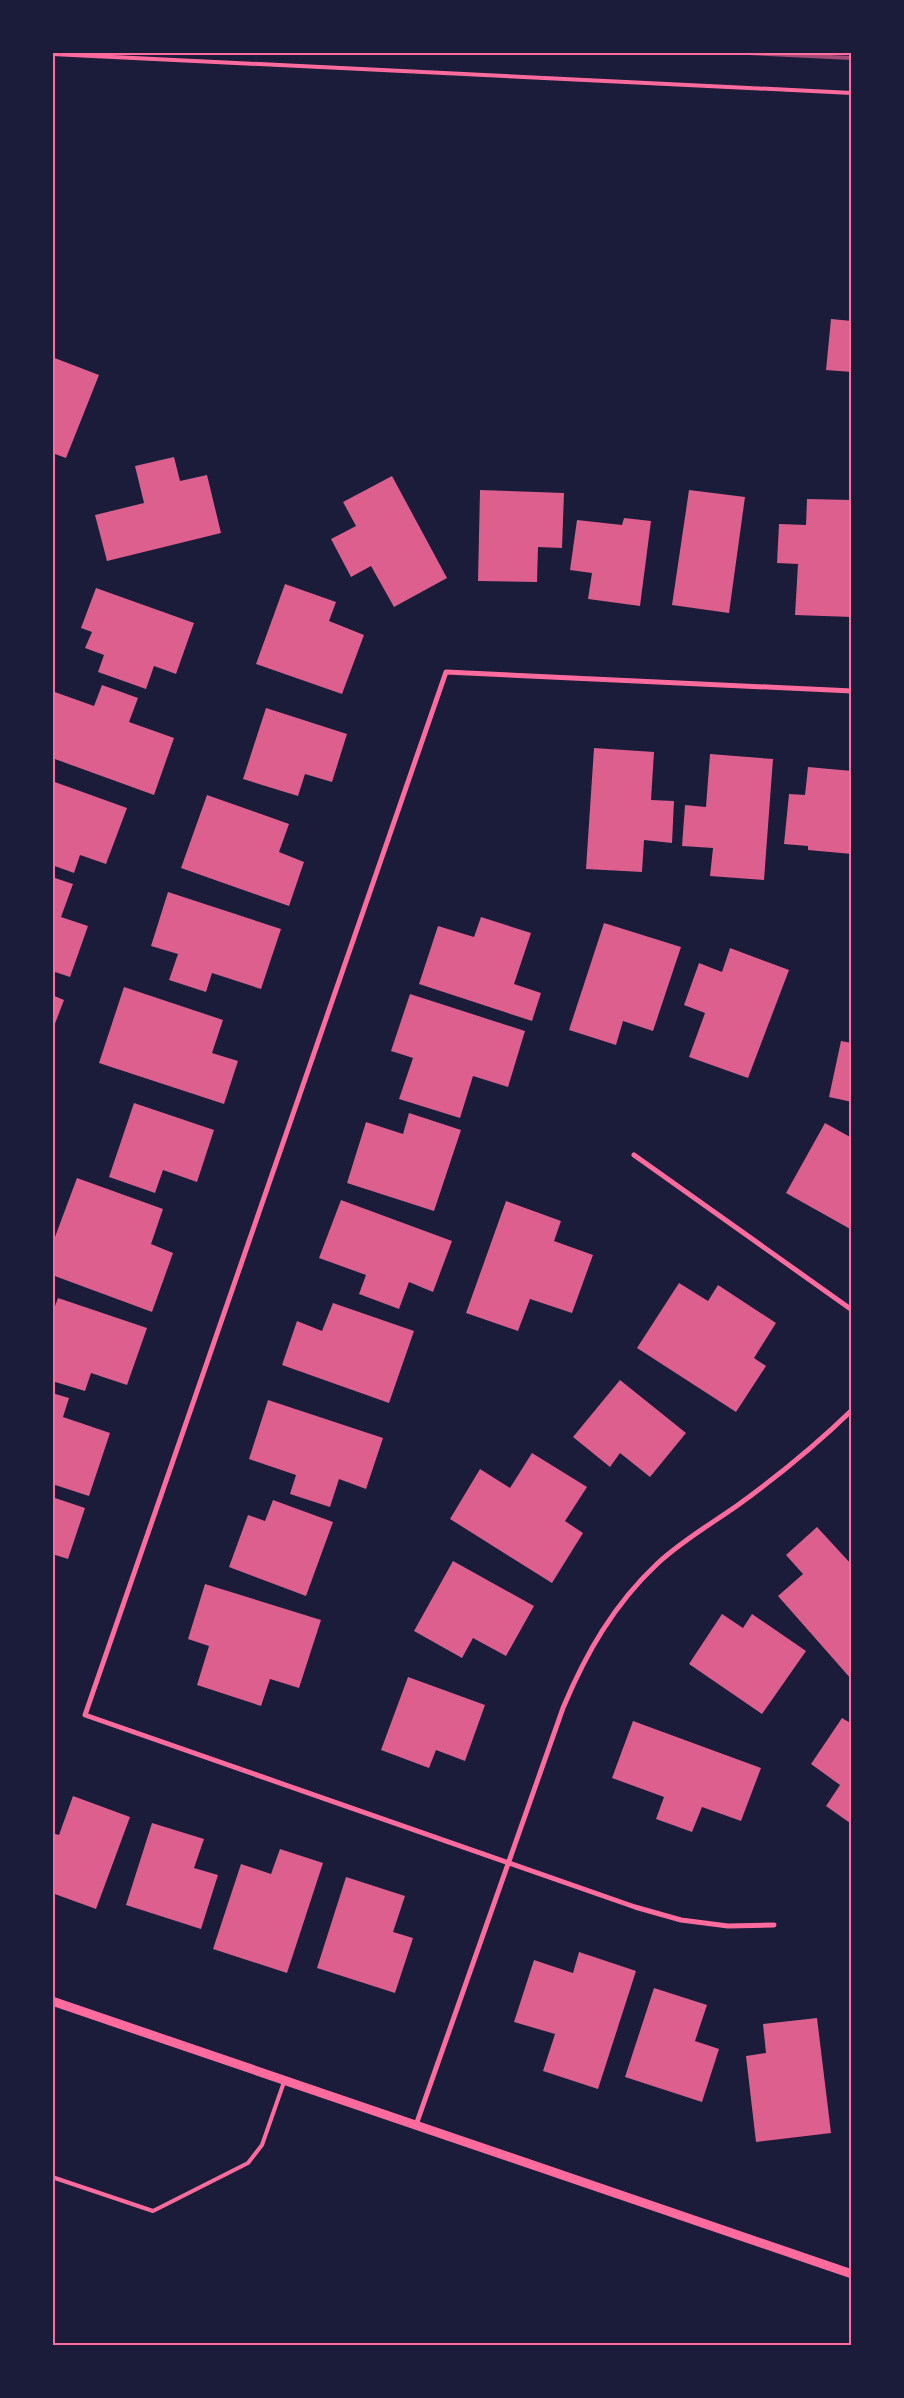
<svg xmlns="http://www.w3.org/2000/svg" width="904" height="2398" viewBox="0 0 904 2398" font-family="'Nunito Sans',sans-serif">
<rect width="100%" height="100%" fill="#1b1b3a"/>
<path fill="#dd5f8e" d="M831 319 852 321V372L826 370Z
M52 357 99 375 66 458 52 453Z
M174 457 180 481 207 475 221 533 107 561 95 515 144 503 135 466Z
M392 476 447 578 394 607 371 566 351 577 331 539 356 526 343 502Z
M480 490 564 493 562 548 538 547 537 582 478 581Z
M689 490 745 497 729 613 672 605Z
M807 499 852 500V617L795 615 798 564 777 563 779 524 806 525Z
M624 518 651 521 640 606 588 599 592 573 570 570 577 520 622 525Z
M285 584 336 602 329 621 364 635 342 694 256 664Z
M96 588 194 623 176 674 154 666 146 689 98 672 104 655 85 648 92 632 81 628Z
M102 685 138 698 129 722 174 738 154 795 52 758V691L94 706Z
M266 708 347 734 332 782 305 774 298 796 243 779Z
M594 748 654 752 651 800 674 801 672 843 644 840 642 872 586 869Z
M710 754 773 759 764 880 710 876 713 848 682 846 685 805 706 807Z
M808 767 852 771V854L808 850V846L784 844 789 794 805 795Z
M52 781 127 808 106 864 80 855 74 873 52 865Z
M207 795 289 824 279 852 304 862 289 906 181 868Z
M52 877 73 884 61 917 88 926 70 977 52 971Z
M168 892 281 929 261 989 212 973 206 992 169 980 178 954 151 946Z
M481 917 531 933 514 984 541 993 532 1021 419 984 438 926 474 937Z
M604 923 681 947 653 1031 623 1021 616 1045 569 1030Z
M730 948 789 970 748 1078 689 1057 705 1013 684 1005 699 963 722 972Z
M124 987 223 1020 212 1053 238 1061 224 1104 99 1063Z
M410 994 525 1031 508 1087 473 1076 460 1118 399 1099 413 1058 391 1051Z
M52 995 64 1000 53 1029H52Z
M841 1041 852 1043V1102L829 1097Z
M134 1103 214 1130 197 1182 163 1170 155 1193 109 1177Z
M409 1113 461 1130 434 1211 347 1183 366 1122 403 1134Z
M825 1123 852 1138V1230L786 1193Z
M77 1178 163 1209 151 1244 173 1253 152 1312 52 1275V1245Z
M341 1200 452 1241 433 1292 409 1282 399 1309 359 1294 366 1275 319 1258Z
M506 1201 561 1221 554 1241 593 1255 572 1313 530 1299 518 1331 466 1313Z
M679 1283 708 1301 718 1285 776 1323 754 1358 766 1366 736 1412 637 1348Z
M58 1298 147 1328 127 1385 91 1373 85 1391 52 1381V1314Z
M333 1303 414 1331 389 1403 282 1365 297 1321 322 1331Z
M620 1380 686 1433 650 1477 620 1453 610 1467 573 1437Z
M52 1393 69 1398 63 1417 110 1433 89 1496 52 1484Z
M268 1400 383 1438 366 1489 339 1479 330 1507 290 1494 296 1475 249 1459Z
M532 1453 587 1487 565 1521 583 1533 552 1583 450 1519 480 1469 510 1488Z
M52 1497 85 1508 68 1559 52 1554Z
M273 1500 333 1522 306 1596 229 1567 248 1515 265 1521Z
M817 1527 852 1565V1680L778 1596 803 1574 786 1555Z
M453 1561 534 1606 506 1656 473 1638 462 1658 414 1631Z
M205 1584 321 1620 299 1688 270 1679 261 1706 197 1685 209 1646 188 1639Z
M722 1614 743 1628 752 1614 806 1651 762 1714 689 1664Z
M408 1677 485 1705 465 1761 436 1750 429 1768 381 1750Z
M842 1718 852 1724V1821L850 1823 826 1806 840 1785 811 1764Z
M633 1721 761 1768 741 1821 702 1807 692 1832 656 1819 664 1797 612 1778Z
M73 1796 130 1817 96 1909 52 1893V1833L59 1835Z
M152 1823 204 1839 194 1868 218 1875 201 1929 126 1905Z
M280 1849 323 1863 287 1973 213 1949 241 1864 271 1874Z
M346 1877 405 1896 393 1932 413 1938 395 1993 317 1968Z
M579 1952 636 1971 598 2089 543 2071 555 2034 514 2022 534 1960 573 1973Z
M654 1988 707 2005 695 2041 719 2049 702 2102 625 2077Z
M817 2018 831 2133 756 2142 746 2056 766 2053 763 2024Z"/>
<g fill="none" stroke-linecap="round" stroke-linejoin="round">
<path stroke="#ff6b9d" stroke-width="4" d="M52 54 852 93
M52 2177 153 2211 248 2163 262 2145 284 2082"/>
<path stroke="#ff6b9d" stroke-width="5" d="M634 1155 852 1310
M774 1925 728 1926 681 1920 635 1907 85 1715 446 672 852 691
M416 2125 563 1708C586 1653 614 1604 658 1563 683 1540 711 1524 738 1505 778 1476 816 1445 852 1410"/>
<path stroke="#ff6b9d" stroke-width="9" d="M52 2001 852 2274"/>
<path stroke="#a44b75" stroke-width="4" d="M727 52 852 58"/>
</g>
<rect width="904" height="2398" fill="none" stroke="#1b1b3a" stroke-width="108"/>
<rect x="54" y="54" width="796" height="2290" fill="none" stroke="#ff6b9d" stroke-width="2"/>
</svg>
